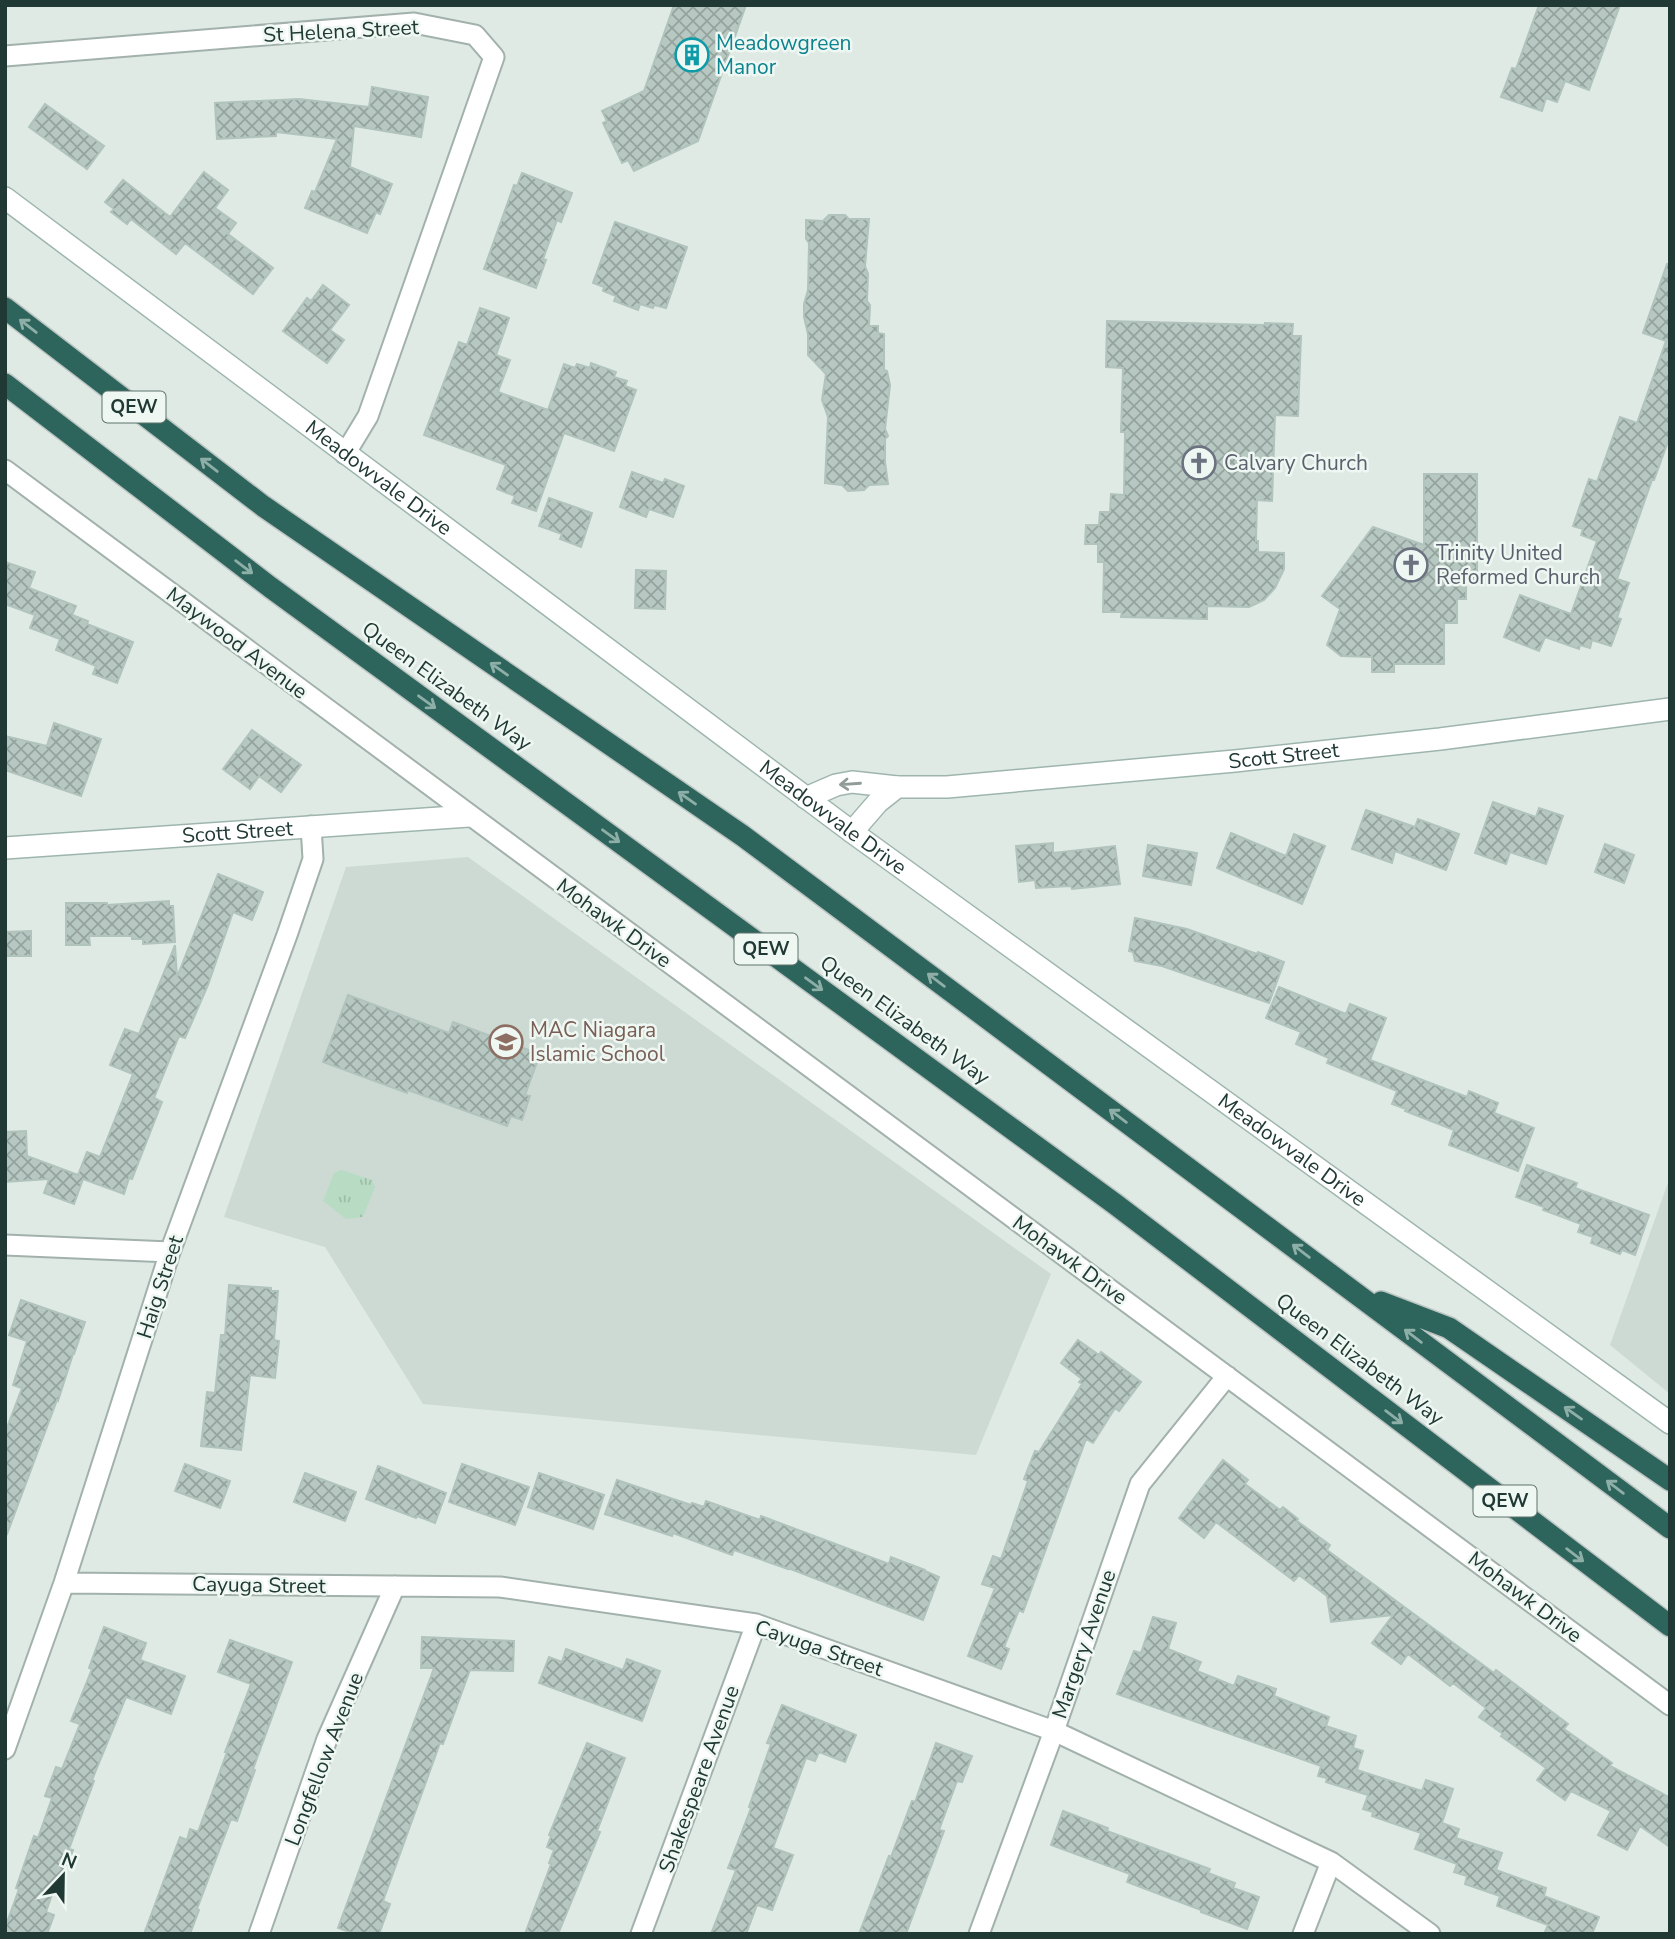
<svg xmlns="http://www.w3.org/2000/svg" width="1675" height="1939" viewBox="0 0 1675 1939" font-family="'Nunito Sans',sans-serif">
<defs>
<pattern id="park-tufts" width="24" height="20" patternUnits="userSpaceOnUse" patternTransform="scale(1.75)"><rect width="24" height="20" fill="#b7dbc3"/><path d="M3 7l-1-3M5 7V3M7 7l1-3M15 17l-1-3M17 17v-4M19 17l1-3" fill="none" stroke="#9dbda8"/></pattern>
<pattern id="building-cross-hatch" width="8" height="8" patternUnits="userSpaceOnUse" patternTransform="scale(1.75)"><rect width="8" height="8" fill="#b7c7c1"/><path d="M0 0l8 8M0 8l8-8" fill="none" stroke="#94a39e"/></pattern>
</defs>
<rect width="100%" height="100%" fill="#dfeae5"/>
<path fill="#cddad4" d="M468 857 1051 1274 976 1455 423 1404 325 1247 224 1217 346 867Z
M1670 1177V1394L1610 1345Z"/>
<path fill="url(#park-tufts)" d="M341 1170 372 1180 375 1187 363 1217 346 1219 323 1201 334 1173Z"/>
<path fill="url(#building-cross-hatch)" stroke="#b1c3bd" stroke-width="2" d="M674 5H746L698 141 634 171 628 160 622 163 603 123 607 121 602 111 644 91Z
M1539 5H1620L1589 90 1565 81 1557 102 1546 98 1542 111 1501 97 1512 68 1516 69Z
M372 87 428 97 421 137 354 126 350 167 392 184 380 214 376 212 367 233 305 208 312 191 315 192 337 139 276 132V136L217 139 215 103 299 99 369 107Z
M45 104 104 146 87 169 29 127Z
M204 172 228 190 215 208 236 223 228 234 273 268 253 294 185 243 176 254 131 219 127 224 111 212 114 209 105 202 123 180 170 217Z
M522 173 572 193 561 222 557 220 543 259 546 260 536 288 484 269 514 185 517 186Z
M829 215H845L849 219H869L865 266 868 274 867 301 870 305 869 326H878V333L884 334V370L887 371 890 385 885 429 888 436 885 439V462L888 484 869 485 864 490 848 491 842 485 825 483 828 417 822 400 826 374 808 355V334L804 317V304L808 290 809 243 806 239V220L823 221Z
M615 222 687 247 666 308 654 305 653 308 640 304 638 310 614 301 616 296 603 291 604 287 593 283Z
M1667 264 1670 265V436L1654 480H1652L1617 579 1629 583 1617 618 1621 619 1611 646 1592 640 1590 648 1580 645 1579 649 1545 637 1539 651 1504 637 1520 595 1571 614 1597 541 1581 535 1583 529 1573 526 1589 479 1597 482 1620 417 1637 423 1666 341 1643 333Z
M323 285 349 305 330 330 344 340 327 363 283 331 307 298 311 301Z
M480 308 509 318 496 355 510 360 498 392 548 410 564 364 575 368 577 364 590 368 591 363 616 372 614 377 627 381 625 386 636 390 614 451 564 433 536 511 512 503 515 496 497 489 506 465 424 435 459 342 467 345Z
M1107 321 1265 325V323L1293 324 1292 336H1301L1298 416 1275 415 1272 501 1257 500 1256 541H1258V552L1284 553V569L1275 588 1264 600 1249 607 1207 606V619L1121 617 1122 612H1103L1104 562H1098V544H1085L1086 525H1099L1100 512H1110L1111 494 1124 495 1125 432H1121L1123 368 1106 367Z
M632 472 663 483 665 479 684 486 673 517 649 509 646 517 620 507Z
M1424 474H1477V579H1466V599H1457V623H1444V664H1394V672H1372V657L1341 656 1327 645 1340 609 1322 596 1373 527 1424 545Z
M549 498 592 513 581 547 560 539 562 534 539 526Z
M5 562 35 572 29 588 76 606 72 615 88 621 87 624 133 642 117 683 93 674 96 666 56 650 60 639 30 628 35 615 5 604Z
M636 570 666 571 665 609 635 608Z
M54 723 101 739 81 796 5 770V736L47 746Z
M252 730 301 765 281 792 259 776 250 789 223 769Z
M1493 802 1536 817 1539 808 1563 816 1546 864 1510 852 1506 864 1475 853Z
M1366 810 1415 827 1418 819 1459 834 1446 870 1395 851 1392 863 1352 849Z
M1231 833 1286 856 1294 834 1325 846 1302 904 1217 868Z
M1053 843V853L1115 846 1120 884 1072 889 1071 886 1036 888 1035 880 1019 882 1016 846Z
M1605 844 1634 855 1624 883 1595 872Z
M1148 845 1197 853 1191 885 1143 876Z
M218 874 263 892 252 920 233 912 208 985 185 1038 179 1036 154 1098 162 1102 132 1179 129 1178 124 1194 83 1179 74 1204 44 1193 49 1179 5 1182V1132L26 1131 27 1156 78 1175 87 1152 100 1157 133 1074 110 1065 125 1029 139 1034 175 945 177 977Z
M169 901V906H173L175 942 143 944V939H132V936H89L90 945H66V903H107V905Z
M1135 918 1187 929 1257 954 1258 952 1284 962 1269 1003 1162 966 1135 961 1133 952 1129 951Z
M31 931V956H5V932Z
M1279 987 1346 1014 1350 1004 1386 1018 1370 1060 1467 1097 1469 1091 1498 1103 1494 1113 1534 1128 1518 1171 1449 1145 1454 1130 1405 1111 1406 1109 1392 1104 1397 1091 1327 1063 1329 1058 1296 1044 1301 1032 1266 1018Z
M348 995 449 1033 453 1022 540 1054 525 1095 530 1096 522 1120 511 1116 507 1126 408 1090 407 1093 323 1062Z
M1527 1165 1577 1183 1575 1188 1649 1215 1635 1255 1622 1250 1620 1254 1591 1243 1593 1237 1578 1232 1581 1224 1543 1210 1544 1207 1516 1197Z
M229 1285 271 1288V1291H278L274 1340 279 1341 275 1378 250 1375 241 1450 201 1446 207 1392 215 1393 221 1335H225Z
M21 1300 85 1322 74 1354H73L58 1401 57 1400 7 1534 5 1533V1433L22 1388 13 1385 27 1341 9 1335Z
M1078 1340 1099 1355 1101 1352 1141 1382 1119 1411 1115 1408 1093 1443 1086 1439 1023 1612 1019 1610 1004 1647 1009 1649 1001 1669 968 1656 995 1588 982 1584 993 1556 1001 1559 1028 1481 1024 1479 1035 1451 1039 1452 1082 1384 1079 1382 1082 1379 1061 1363Z
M1223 1460 1248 1480 1245 1484 1280 1510 1283 1507 1298 1519 1297 1521 1330 1545 1327 1550 1494 1673 1496 1670 1568 1724 1564 1729 1612 1763 1610 1766 1660 1792 1670 1798V1847L1640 1826 1627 1850 1598 1835 1611 1811 1571 1791 1565 1800 1537 1780 1546 1768 1501 1736 1503 1734 1479 1717 1486 1708 1453 1683 1450 1686 1408 1654 1401 1664 1372 1643 1393 1615 1331 1622 1327 1596 1299 1575 1294 1581 1216 1522 1204 1538 1179 1518Z
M185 1464 230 1481 220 1508 175 1491Z
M462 1464 529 1487 515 1525 449 1502Z
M378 1466 446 1493 435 1523 417 1516 416 1518 366 1499Z
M305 1473 356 1492 345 1521 294 1502Z
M539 1473 604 1495 593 1529 528 1507Z
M617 1480 691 1505 692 1503 704 1507 706 1501 760 1520 761 1516 889 1564 891 1557 925 1570V1571L939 1577 923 1620 788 1568V1569L734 1550 732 1555 673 1533 672 1536 605 1514Z
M1153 1617 1176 1623 1168 1649 1201 1662 1197 1671 1234 1686 1238 1676 1276 1689 1274 1696 1329 1717 1326 1726 1356 1736 1353 1748 1363 1751 1357 1770 1422 1791 1426 1780 1453 1789 1442 1823 1459 1829 1456 1838 1502 1853 1496 1870 1546 1888 1544 1896 1599 1917 1592 1934H1544L1548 1925 1497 1906 1500 1896 1465 1884 1467 1876 1454 1872 1457 1864 1415 1849 1421 1833 1372 1816 1373 1812 1363 1809 1368 1795 1326 1782 1327 1778 1318 1776 1321 1766 1117 1694 1134 1651 1141 1653Z
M104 1627 146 1643 140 1660 185 1676 171 1714 126 1697 92 1780 94 1781 69 1849 73 1850 63 1879 58 1877 46 1912 54 1915 47 1934H5V1928L19 1889 16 1888 34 1836 38 1838 52 1798 45 1796 56 1767 62 1769 80 1724 71 1721 92 1669 89 1668Z
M422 1637 514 1641 513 1671 470 1670 443 1744 440 1743 383 1901 390 1904 379 1934H355L338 1928 434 1668H421Z
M230 1640 292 1662 253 1769 255 1770 237 1821 231 1819 197 1909 199 1910 190 1934H144L180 1837 187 1840 190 1829 198 1832 227 1752H225L251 1684 218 1672Z
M566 1649 623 1670 627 1659 660 1671 642 1721 539 1683 549 1657 562 1662Z
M782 1705 856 1735 845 1762 819 1752 815 1761 806 1758 773 1848 793 1855 772 1910 757 1905 746 1934H711L736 1870 728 1868 751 1808 749 1807 771 1744 767 1743Z
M587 1743 625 1758 597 1831 600 1832 558 1934H525L551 1864 549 1863 554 1850 547 1847 551 1836 549 1835Z
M936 1743 972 1756 962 1782 957 1781 939 1830 944 1831 906 1934H859L889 1856 891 1857 912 1801 915 1802Z
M1063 1811 1108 1828 1107 1831 1210 1869 1208 1873 1235 1883 1233 1888 1259 1897 1247 1929 1201 1912V1910L1127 1882 1130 1874 1051 1845Z"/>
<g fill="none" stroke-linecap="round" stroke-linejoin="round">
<defs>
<path id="street" d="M5 56 414 23 475 35 494 57 368 416 345 454
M5 470 1670 1705
M5 1245 170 1252
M64 1583 500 1587 756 1624 1054 1731 1331 1862 1430 1934
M5 1749 64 1583 170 1252 287 935 313 859 311 826
M259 1934 327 1739 395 1586
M641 1934 756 1624
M979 1934 1054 1731 1140 1484 1227 1376
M1303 1934 1331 1862"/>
<g id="secondary">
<path id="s1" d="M5 198 852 832 1670 1423"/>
<path d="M806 798 836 785 852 782 897 787"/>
<path id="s2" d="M852 832 878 802 897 787H947L1235 761 1440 739 1670 709"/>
<path id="s3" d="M5 848 469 816"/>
</g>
<path id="highway" d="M5 308 263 506 743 836 1670 1528
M5 384 270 587 1115 1204 1670 1626
M1381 1302 1449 1328 1670 1480"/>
</defs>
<use href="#street" stroke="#a2b1ac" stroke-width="23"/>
<use href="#secondary" stroke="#9eb5ae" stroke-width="24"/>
<use href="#highway" stroke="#bcc4c2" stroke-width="24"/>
<use href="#street" stroke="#fff" stroke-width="19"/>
<use href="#secondary" stroke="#fff" stroke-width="21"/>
<use href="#highway" stroke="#2d655c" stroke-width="21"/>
</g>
<defs><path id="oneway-shaft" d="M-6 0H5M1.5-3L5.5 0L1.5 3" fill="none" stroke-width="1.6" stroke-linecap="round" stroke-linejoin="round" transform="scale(1.75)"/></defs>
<g stroke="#8eaea8">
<use href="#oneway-shaft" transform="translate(28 326) rotate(-142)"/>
<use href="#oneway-shaft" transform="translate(209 465) rotate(-142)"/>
<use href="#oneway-shaft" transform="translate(244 567) rotate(37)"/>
<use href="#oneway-shaft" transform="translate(499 669) rotate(-145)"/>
<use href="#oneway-shaft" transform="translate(427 702) rotate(36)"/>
<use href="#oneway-shaft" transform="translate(687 798) rotate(-145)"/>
<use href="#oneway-shaft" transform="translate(611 836) rotate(36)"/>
<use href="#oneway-shaft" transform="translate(936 980) rotate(-143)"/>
<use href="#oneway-shaft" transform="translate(814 984) rotate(36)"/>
<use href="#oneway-shaft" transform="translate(1118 1116) rotate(-143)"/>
<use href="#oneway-shaft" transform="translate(1301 1251) rotate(-143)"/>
<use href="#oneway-shaft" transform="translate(1413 1336) rotate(-143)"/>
<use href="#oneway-shaft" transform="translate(1573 1413) rotate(-145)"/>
<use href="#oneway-shaft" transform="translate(1394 1417) rotate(37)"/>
<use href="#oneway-shaft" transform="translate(1615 1487) rotate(-143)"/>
<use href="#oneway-shaft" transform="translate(1575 1555) rotate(37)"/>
</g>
<use stroke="#909c9a" href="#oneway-shaft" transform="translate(850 784) rotate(176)"/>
<defs>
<symbol id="building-ring" viewBox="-11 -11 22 22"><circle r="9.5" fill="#eff7f3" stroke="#0f9aa8" stroke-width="1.5"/><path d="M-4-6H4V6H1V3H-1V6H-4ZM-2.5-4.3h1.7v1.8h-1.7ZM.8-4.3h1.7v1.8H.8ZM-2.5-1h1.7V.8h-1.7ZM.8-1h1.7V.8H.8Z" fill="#0f9aa8"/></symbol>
<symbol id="church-ring" viewBox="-11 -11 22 22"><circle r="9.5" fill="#eff7f3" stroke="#6b7280" stroke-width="1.5"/><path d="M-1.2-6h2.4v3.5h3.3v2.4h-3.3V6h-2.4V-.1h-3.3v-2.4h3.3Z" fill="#6b7280"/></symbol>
<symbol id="school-ring" viewBox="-11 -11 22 22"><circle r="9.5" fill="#eff7f3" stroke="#8d6e63" stroke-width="1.5"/><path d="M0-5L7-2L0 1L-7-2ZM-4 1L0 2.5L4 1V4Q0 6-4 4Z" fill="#8d6e63"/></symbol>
</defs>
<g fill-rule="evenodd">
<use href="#building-ring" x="673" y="36" width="38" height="38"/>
<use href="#church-ring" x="1180" y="444" width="38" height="38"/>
<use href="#church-ring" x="1392" y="546" width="38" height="38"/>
<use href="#school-ring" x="487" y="1023" width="38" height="38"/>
</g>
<g text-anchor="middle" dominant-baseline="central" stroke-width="5" stroke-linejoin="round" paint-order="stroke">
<g fill="#eff7f3" stroke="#5e726d" stroke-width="2">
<rect x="102.5" y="391.5" width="63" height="31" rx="5"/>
<rect x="734.5" y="933.5" width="63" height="31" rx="5"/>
<rect x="1473.5" y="1485.5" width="63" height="31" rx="5"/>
</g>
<g font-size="19" font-weight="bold" fill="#203934">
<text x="134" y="407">QEW</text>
<text x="766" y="949">QEW</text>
<text x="1505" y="1501">QEW</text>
</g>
<g font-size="21" fill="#203934" stroke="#eff7f3">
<text transform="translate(341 31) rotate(-3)">St Helena Street</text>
<text stroke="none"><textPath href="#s1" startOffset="467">Meadowvale Drive</textPath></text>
<text transform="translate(237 643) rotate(37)">Maywood Avenue</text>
<text transform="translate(447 686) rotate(36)">Queen Elizabeth Way</text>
<text stroke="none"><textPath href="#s2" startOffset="452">Scott Street</textPath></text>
<text stroke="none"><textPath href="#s1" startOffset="1034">Meadowvale Drive</textPath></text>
<text stroke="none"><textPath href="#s3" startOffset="233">Scott Street</textPath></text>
<text transform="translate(614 923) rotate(36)">Mohawk Drive</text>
<text transform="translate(905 1020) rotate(36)">Queen Elizabeth Way</text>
<text stroke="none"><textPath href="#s1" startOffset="1601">Meadowvale Drive</textPath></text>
<text transform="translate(1070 1260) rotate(36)">Mohawk Drive</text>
<text transform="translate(160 1287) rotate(-72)">Haig Street</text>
<text transform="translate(1360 1359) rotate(37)">Queen Elizabeth Way</text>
<text transform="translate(259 1585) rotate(1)">Cayuga Street</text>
<text transform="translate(1525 1597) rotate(37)">Mohawk Drive</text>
<text transform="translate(1084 1644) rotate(-71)">Margery Avenue</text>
<text transform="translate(819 1648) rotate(19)">Cayuga Street</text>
<text transform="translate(324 1759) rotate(-69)">Longfellow Avenue</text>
<text transform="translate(699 1779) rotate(-70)">Shakespeare Avenue</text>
</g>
<g font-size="21" fill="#0d838f" stroke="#eff7f3" text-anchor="start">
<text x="716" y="43">Meadowgreen<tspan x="716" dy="24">Manor</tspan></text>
</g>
<g font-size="21" fill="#5b616d" stroke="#eff7f3" text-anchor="start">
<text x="1224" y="463">Calvary Church</text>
<text x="1436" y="553">Trinity United<tspan x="1436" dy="24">Reformed Church</tspan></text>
</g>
<g font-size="21" fill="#785e54" stroke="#eff7f3" text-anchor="start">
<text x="530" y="1030">MAC Niagara<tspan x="530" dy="24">Islamic School</tspan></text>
</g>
</g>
<rect width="1675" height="1939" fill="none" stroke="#203934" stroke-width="14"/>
<g transform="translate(63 1876) rotate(22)" stroke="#eff7f3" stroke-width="5" paint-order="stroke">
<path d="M0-5L12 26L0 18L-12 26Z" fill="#203934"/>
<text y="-10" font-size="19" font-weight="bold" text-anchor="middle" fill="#203934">N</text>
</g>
</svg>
